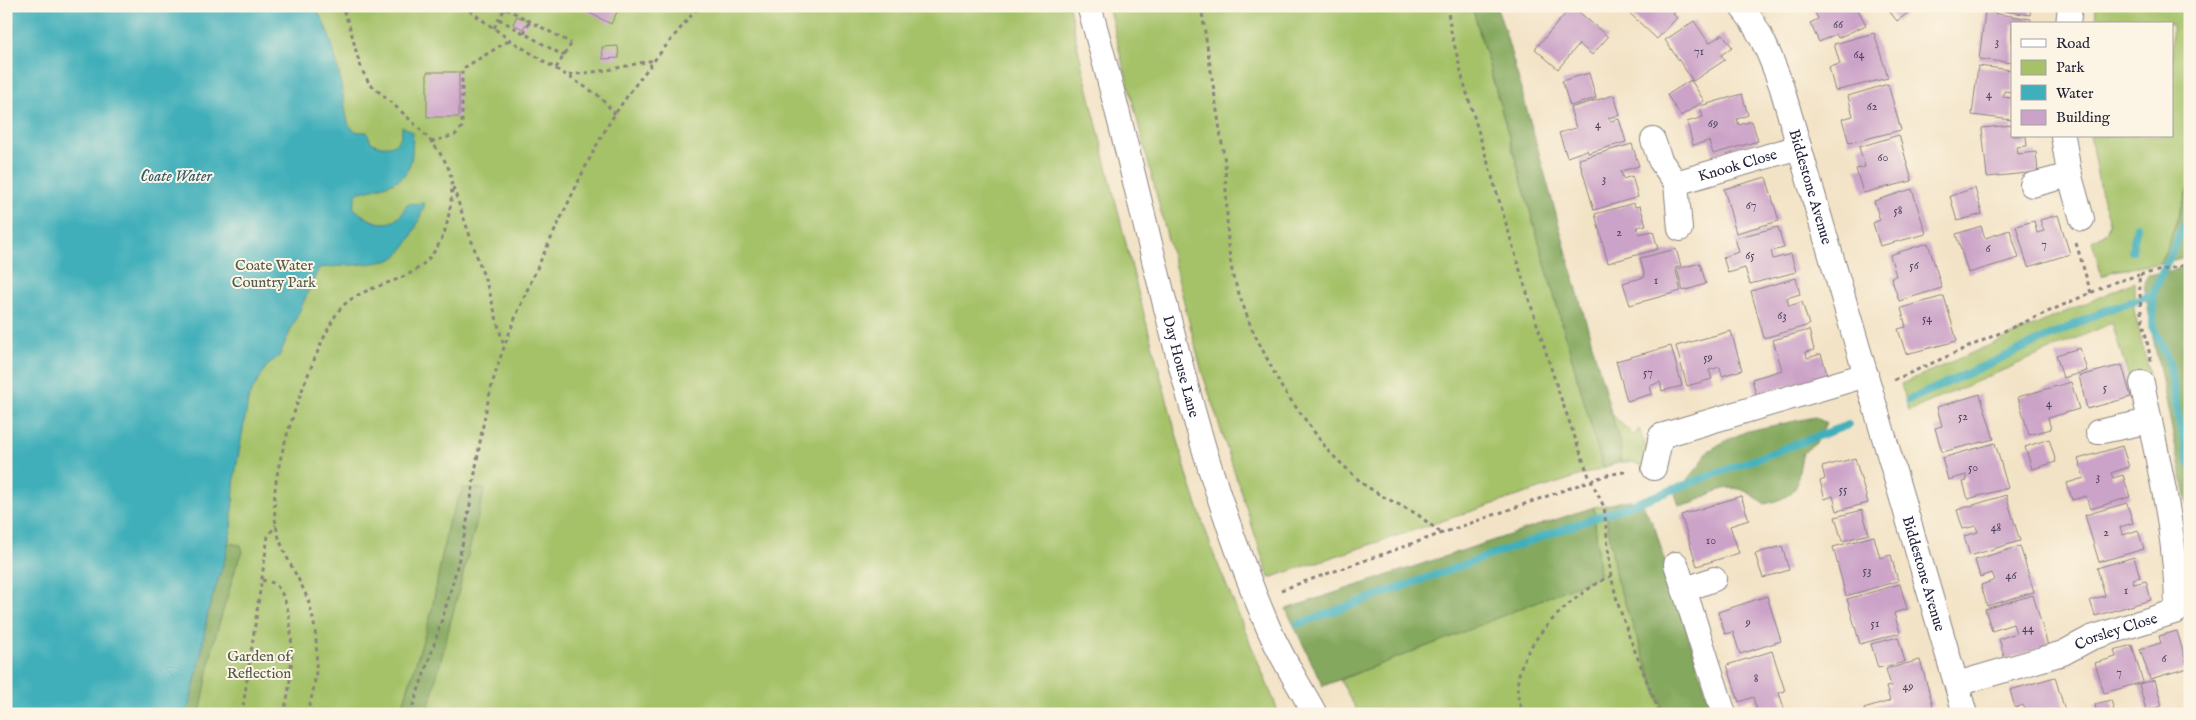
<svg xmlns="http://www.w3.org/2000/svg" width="2196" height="720" viewBox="0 0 2196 720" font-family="'IM FELL English',serif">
<rect width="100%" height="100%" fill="#fcf5e5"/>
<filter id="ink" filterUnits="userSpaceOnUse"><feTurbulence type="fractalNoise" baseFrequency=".02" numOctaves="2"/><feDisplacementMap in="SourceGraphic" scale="10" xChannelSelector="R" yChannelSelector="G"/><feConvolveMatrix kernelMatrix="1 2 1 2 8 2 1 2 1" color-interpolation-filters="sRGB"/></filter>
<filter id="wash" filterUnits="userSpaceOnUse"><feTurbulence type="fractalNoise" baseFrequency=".0096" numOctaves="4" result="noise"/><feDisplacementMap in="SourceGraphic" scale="20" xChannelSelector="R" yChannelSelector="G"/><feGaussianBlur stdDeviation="1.12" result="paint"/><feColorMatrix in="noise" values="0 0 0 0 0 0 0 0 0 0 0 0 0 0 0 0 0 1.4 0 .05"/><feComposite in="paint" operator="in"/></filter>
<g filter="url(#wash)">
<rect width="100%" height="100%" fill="#f3e3c6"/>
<path fill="#a5c269" stroke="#647252" d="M6 6H1069L1078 49 1136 284 1188 478 1214 555 1277 708 1276 714H6Z
M1108 6H1472L1603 468 1269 578 1202 372Z
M2096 6H2190V185L2161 263 2113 271 2102 277 2092 241 2106 233 2110 222 2100 190 2090 136H2172V24H2095Z
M2134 282V310L2149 373 2129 379 2112 323 1909 411 1901 384Z
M1611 413 1634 436 1639 429 1647 449 1644 467 1633 462H1620L1621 448Z
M1605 505 1616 578 1664 714H1359L1340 680 1599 576 1594 507Z"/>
<path fill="#84a85d" stroke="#53654c" d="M1472 6H1496L1505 31 1621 448 1620 462 1603 468Z
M2190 185V256L2161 263Z
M2189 267 2190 272V517L2151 327 2144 282 2148 275Z
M1815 417 1826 423 1816 443 1803 453C1794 486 1804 494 1765 504 1742 486 1731 483 1704 497 1693 503 1693 505 1679 505L1675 494 1700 465 1707 452 1725 441 1747 431Z
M463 488 485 489 427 714H400L431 614 448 523Z
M1629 500 1642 504 1655 528 1713 714H1664L1616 578 1605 505Z
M1594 507 1599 576 1451 637 1323 686 1286 609Z
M228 543 241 545 243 552 236 567 214 641 200 714H187L200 661 208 611Z"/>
<path fill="#3fafba" stroke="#30687a" d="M6 6H312C334 24 342 94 348 123 353 132 357 132 367 132L371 142C387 151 403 146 402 126L413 132C412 143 413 154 410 164 406 185 373 188 357 193L353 207C364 218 383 230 398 218 402 215 404 209 407 204L424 203V207C417 224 409 249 392 259 383 264 333 266 319 268L279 356 266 367 249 396 235 474 231 530 226 555 208 611 200 661 187 714H6Z"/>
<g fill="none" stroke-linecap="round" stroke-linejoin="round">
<path stroke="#3fafba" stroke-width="8" d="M2190 211 2153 294V326L2170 365 2178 417 2190 465
M2132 251 2137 226
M1909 400 2107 310 2153 294
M1298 624 1639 502 1848 425"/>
</g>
<g id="blocks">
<path fill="#cba2c8" d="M576 6H620L611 24Z
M1572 6 1608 37 1592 55 1579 44 1558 69 1535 49Z
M1622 6H1681L1673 14 1677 18 1657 39Z
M1812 6H1856L1866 25 1838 38 1836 34 1819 42 1810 23 1818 19Z
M1885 6H1905L1909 12 1897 21Z
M1991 6H2031L2030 15 1991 9Z
M1985 12 2031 19 2030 24H2012V63L1979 59Z
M517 16 528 21 523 29 513 24Z
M1694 21 1709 43 1723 34 1732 47 1721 55 1725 60 1693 81 1665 40Z
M1874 33 1888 78 1835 91 1829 67 1840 64 1834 44Z
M618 46 619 58 603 59 602 47Z
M1978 66 2012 70V92L2004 91 2003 97 2012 98V120L1972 115Z
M427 72H459V117H427Z
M1589 73 1596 98 1570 106 1562 81Z
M1691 80 1704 101 1681 116 1667 95Z
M1888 84 1901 130 1849 143 1842 119 1853 116 1848 96Z
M1742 94 1748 115 1737 119 1739 125 1752 121 1758 141 1713 154 1709 141 1693 145 1687 122 1703 117 1700 106Z
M1614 95 1620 115 1608 118 1610 121 1619 119 1626 142 1588 153 1587 150 1567 157 1559 133 1576 128 1570 108Z
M2012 125V136H2026L2027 146 2017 147 2018 154 2036 152 2038 172 1987 177 1982 128Z
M1899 135 1912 181 1863 193 1856 169 1865 167 1859 147Z
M1632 144 1639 166 1621 171 1623 179 1632 176 1638 197 1594 210 1579 159Z
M1766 177 1779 221 1736 233 1724 189Z
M1975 188 1982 214 1957 221 1950 196Z
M1912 189 1926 234 1880 246 1873 223 1880 220 1874 201Z
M1634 203 1635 207 1640 206 1646 225 1637 227 1639 234 1653 231 1658 249 1608 263 1595 214Z
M2058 215 2070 254 2028 267 2016 226 2034 221 2037 233 2044 231 2040 220Z
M1981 226 1985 238 2010 230 2019 258 1968 273 1956 234Z
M1778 227 1784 248 1771 251 1773 259 1791 254 1796 272 1750 284 1745 268 1728 273 1723 257 1739 252 1735 238Z
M1928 243 1942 288 1899 301 1891 277 1896 276 1890 255Z
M1676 249 1681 266 1675 268 1681 291 1630 305 1623 283 1645 277 1640 258Z
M1700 263 1706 284 1683 291 1677 269Z
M1796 278 1800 294 1787 298 1789 306 1802 302 1809 325 1764 338 1751 291Z
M1944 296 1957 341 1906 354 1898 329 1906 327 1901 308Z
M1809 330 1814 350 1806 352 1807 358 1821 354 1827 374 1756 395 1752 379 1782 370 1773 340Z
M1731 331 1742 370 1722 376 1720 367 1709 370 1712 379 1687 386 1676 346Z
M1671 346 1682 386 1662 391 1660 382 1650 386 1652 394 1627 401 1616 361Z
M2080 348 2087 371 2063 378 2056 355Z
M2122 365 2131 397 2087 409 2079 376Z
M2071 382 2079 409 2048 418 2051 429 2029 435 2018 397Z
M1980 394 1994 439 1942 452 1935 428 1942 426 1937 407Z
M2049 439 2056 462 2032 469 2025 447Z
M1995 443 2008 488 1968 499 1963 482 1967 481 1966 475 1948 480 1942 458Z
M2122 446 2129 467 2111 473 2113 478 2123 475 2130 497 2090 509 2086 496 2072 500 2067 483 2084 478 2078 459Z
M1855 458 1868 503 1837 511 1833 496 1825 499 1820 481 1825 479 1822 467Z
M2006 495 2020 541 1970 556 1964 536 1978 532 1976 526 1963 529 1957 510Z
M1741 496 1749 520 1730 526 1739 553 1697 566 1681 515Z
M2127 503 2133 523 2120 527 2123 535 2138 530 2144 549 2099 562 2085 515Z
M1862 510 1869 534 1842 541 1835 517Z
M1874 536 1880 558 1891 555 1898 581 1846 596 1833 547Z
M1782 546 1789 570 1763 578 1755 554Z
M2020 546 2034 592 1987 606 1981 585 1995 580 1992 573 1980 577 1975 560Z
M2134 557 2140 577 2133 579 2134 584 2146 581 2151 600 2095 616 2090 600 2105 596 2097 568Z
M1900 584 1907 609 1894 613 1900 633 1860 644 1847 599Z
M2033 595 2048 646 2005 659 1999 639 2016 633 2013 624 1992 631 1985 609Z
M1767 596 1781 641 1740 654 1733 632 1725 634 1718 612Z
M2177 631 2188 668 2150 679 2140 649 2161 643 2159 636Z
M1898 637 1905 662 1878 668 1871 644Z
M2132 645 2143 682 2104 693 2095 663 2116 657 2114 650Z
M1772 651 1785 691 1779 693 1786 714H1758L1753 697 1739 702 1727 665Z
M1920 660 1933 706 1907 714H1865L1864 709 1890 701 1886 687 1891 686 1886 669Z
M2055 677 2066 714H2019L2025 712 2023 705 2015 708 2010 690Z
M2155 680 2162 706 2146 710 2139 684Z
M2111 700 2115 714H2097L2095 704Z"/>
</g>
</g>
<g filter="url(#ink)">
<use href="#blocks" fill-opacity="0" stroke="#8a8280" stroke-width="1"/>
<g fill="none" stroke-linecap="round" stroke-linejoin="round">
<defs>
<g id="street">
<path id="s1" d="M1089 6C1149 213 1182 428 1268 627 1281 657 1299 685 1315 714"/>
<path id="s2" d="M1741 6C1760 29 1771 58 1781 85L1965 714"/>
<path d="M2068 24 2070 6"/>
<path d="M2063 136 2069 173 2082 219"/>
<path d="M1653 140 1660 160 1676 183 1680 229"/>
<path id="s3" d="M1676 183 1799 147"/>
<path d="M2032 185 2070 175"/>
<path d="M2098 432 2150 421"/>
<path d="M1661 436 1866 375"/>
<path d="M1654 468 1661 436"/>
<path d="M1676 564 1724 714"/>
<path d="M1684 590 1714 579"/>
<path id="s4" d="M1957 684 2063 653 2091 638 2177 611C2177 534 2157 458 2142 383"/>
</g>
</defs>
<use href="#street" stroke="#8a8280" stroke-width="26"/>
<path stroke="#8a8280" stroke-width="3" stroke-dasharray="4 4" stroke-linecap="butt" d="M463 6 510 40 598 95 615 114
M500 6 499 8 503 10
M1201 6 1225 163 1228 245 1233 277 1251 327 1282 388 1329 452 1363 484 1380 495 1417 514 1441 533
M1447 6 1451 31 1463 80 1523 280 1558 390 1588 474 1604 507 1611 576 1618 604 1629 636 1660 714
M344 12 352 6
M499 19 564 56
M494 28 505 8 571 43
M524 33 530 21
M556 68 573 41
M569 75 608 70 654 60
M431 142 455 135 462 127V69L510 40
M453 187 490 294 504 347
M2076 243 2091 293
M2151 361 2141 312 2139 275 2190 264
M1894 380 2115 282 2139 275
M262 580C265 581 270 582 273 583 299 600 293 689 283 714
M1281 590 1607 475 1629 471
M2190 698V711
M242 714 268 536 276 525
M306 714C320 682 320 628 306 595 297 574 282 553 277 530 268 488 284 444 297 404 304 384 328 322 341 308 359 288 391 285 414 271 432 259 445 239 448 218 451 205 453 190 451 177 445 145 394 106 370 84 353 61 356 30 340 6
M410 714C429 660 448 606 461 550 475 491 478 430 496 371 512 320 535 272 558 224 576 187 593 148 615 114 640 76 670 41 699 6
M1525 714C1493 663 1570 595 1611 576"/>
<use href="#street" stroke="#fff" stroke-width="24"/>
</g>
</g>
<g text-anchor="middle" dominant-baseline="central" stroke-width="4" stroke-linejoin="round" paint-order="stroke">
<g font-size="12" fill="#4c425e">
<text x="1838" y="24">66</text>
<text x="1997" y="41">3</text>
<text x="1699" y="51">71</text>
<text x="1859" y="54">64</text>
<text x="1989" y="94">4</text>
<text x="1872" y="106">62</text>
<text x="1713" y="123">69</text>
<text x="1598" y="124">4</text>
<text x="1883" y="157">60</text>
<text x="1604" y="178">3</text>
<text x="1751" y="205">67</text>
<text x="1898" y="210">58</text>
<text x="1619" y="232">2</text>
<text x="2044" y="244">7</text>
<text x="1988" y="248">6</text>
<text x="1750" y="255">65</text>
<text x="1914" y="265">56</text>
<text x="1656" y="280">1</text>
<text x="1782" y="315">63</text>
<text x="1927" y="318">54</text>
<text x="1708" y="357">59</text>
<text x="1648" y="372">57</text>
<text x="2105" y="387">5</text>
<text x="2049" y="403">4</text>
<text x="1963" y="416">52</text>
<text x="1973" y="467">50</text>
<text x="2098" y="476">3</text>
<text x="1843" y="489">55</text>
<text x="1996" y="527">48</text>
<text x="2106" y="532">2</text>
<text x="1711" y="540">10</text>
<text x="1867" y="570">53</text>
<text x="2011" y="575">46</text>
<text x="2126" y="590">1</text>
<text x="1748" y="622">9</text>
<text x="1875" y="623">51</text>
<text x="2028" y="628">44</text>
<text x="2164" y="658">6</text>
<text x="2119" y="672">7</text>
<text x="1756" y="678">8</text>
<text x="1908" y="686">49</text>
</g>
<g font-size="15" fill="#22223b" stroke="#fcf5e5">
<text stroke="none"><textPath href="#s3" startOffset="64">Knook Close</textPath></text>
<text stroke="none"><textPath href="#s2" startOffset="195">Biddestone Avenue</textPath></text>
<text stroke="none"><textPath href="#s1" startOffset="372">Day House Lane</textPath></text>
<text stroke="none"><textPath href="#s2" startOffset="598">Biddestone Avenue</textPath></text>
<text stroke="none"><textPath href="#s4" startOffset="168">Corsley Close</textPath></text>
</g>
<g font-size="15" fill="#505a4b" stroke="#fcf5e5">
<text x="274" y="265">Coate Water<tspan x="274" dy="17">Country Park</tspan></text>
<text x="259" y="656">Garden of<tspan x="259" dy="17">Reflection</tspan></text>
</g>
<g font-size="16" font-style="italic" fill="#2e5a6e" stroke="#fcf5e5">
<text x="176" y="177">Coate Water</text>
</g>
</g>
<rect width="2196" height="720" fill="none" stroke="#fcf5e5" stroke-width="25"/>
<rect x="2011" y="22" width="162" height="115" fill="#fcf5e5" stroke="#a5a1a1"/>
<rect x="2021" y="39" width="25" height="8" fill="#ffffff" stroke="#a5a1a1"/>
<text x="2056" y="48" font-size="15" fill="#22223b">Road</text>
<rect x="2021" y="60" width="25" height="15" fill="#a5c269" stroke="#a5a1a1"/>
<text x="2056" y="72" font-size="15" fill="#22223b">Park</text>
<rect x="2021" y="85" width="25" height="15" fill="#3fafba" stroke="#a5a1a1"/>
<text x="2056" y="98" font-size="15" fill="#22223b">Water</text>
<rect x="2021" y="110" width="25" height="15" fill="#cba2c8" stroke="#a5a1a1"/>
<text x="2056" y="122" font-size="15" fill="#22223b">Building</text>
</svg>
